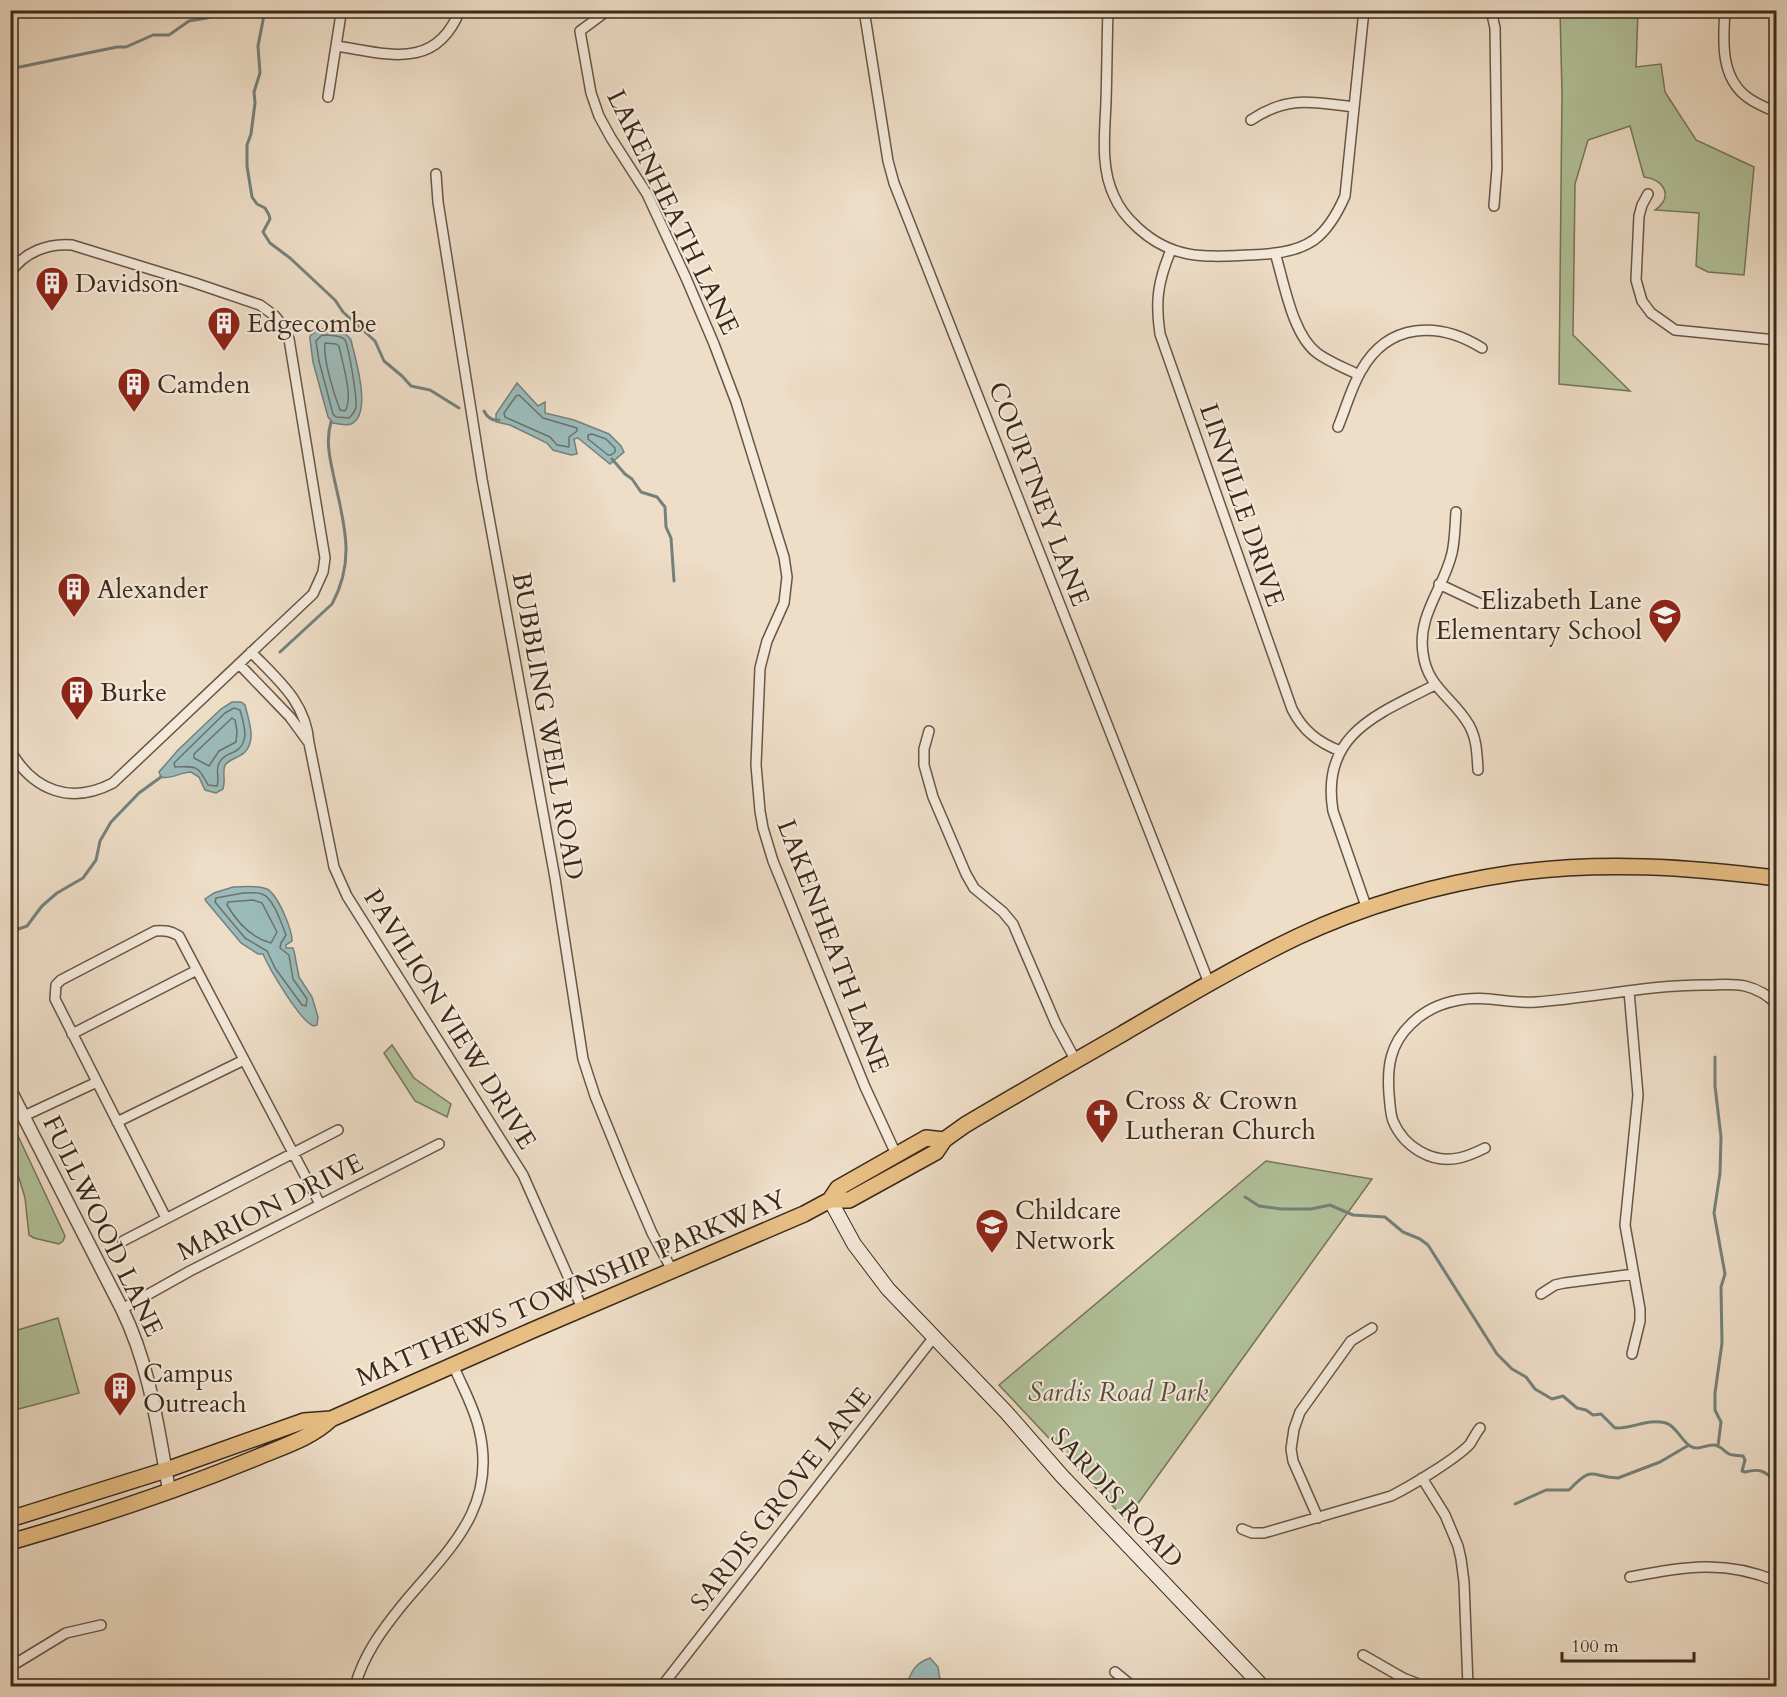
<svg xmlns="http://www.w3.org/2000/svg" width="1787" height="1697" viewBox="0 0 1787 1697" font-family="Cardo,serif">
<rect width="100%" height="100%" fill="#eeddc7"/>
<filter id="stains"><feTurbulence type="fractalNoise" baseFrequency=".00333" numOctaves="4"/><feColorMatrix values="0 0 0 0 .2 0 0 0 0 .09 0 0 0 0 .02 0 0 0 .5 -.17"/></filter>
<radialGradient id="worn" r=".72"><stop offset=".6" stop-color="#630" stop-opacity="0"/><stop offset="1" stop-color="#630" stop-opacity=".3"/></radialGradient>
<path fill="#b2c29b" stroke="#76765a" stroke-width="1.5" d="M1560 11H1638L1636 67 1661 64 1665 92 1696 140 1754 167 1744 275 1708 272 1696 266 1699 213 1655 210C1674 197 1664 179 1644 177L1630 126 1588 140 1575 184 1573 335 1630 391 1559 384 1562 93Z
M392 1045 414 1078 451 1104 447 1117 415 1101 384 1053Z
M11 1121 65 1236 63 1241 59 1244 34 1238 29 1235 25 1198 19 1178 11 1161Z
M1266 1161 1372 1179 1126 1520 999 1385Z
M58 1318 79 1393 11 1411V1332Z"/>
<path fill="#9bbbbb" stroke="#75817b" stroke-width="1.5" d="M319 329C331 328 344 329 351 340 355 358 373 414 351 424 346 426 338 424 333 423L328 417 313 362 310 339V336Z
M517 383 538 406 545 402V413L574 420 609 434 621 446 624 452 610 464 578 438 574 439 577 454 571 455 553 450 547 443 510 425 496 422V414Z
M232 702H241L245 705C248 718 257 740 245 752 239 758 231 758 225 765 222 773 226 780 223 789L216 793 205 790 199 777 191 772C181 772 170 780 161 777L159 772 178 750 221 709Z
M233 887C243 887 257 885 267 889 278 895 292 929 292 941L286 945V948H293L294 951 299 977 312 997 318 1017 317 1025 314 1026C301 1023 269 968 263 954H258L241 943 206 901 205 899 214 893Z
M930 1658 938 1667 941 1686H906C911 1672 915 1663 930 1658Z"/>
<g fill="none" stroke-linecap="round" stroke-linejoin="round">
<path stroke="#6b726a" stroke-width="1.5" d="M322 335C329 335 341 335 345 340 349 348 357 397 356 407 355 412 352 415 349 418L336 417 333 414 319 361 316 341Z
M325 343 336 344 339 346C342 361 354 399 345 411L340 410C334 394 323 360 325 343Z
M519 395 543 418 577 428V431L569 437V447L557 445 550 437 505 417 504 413 516 396Z
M592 434 606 439 615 448V452L611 455H608L588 439V435Z
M234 708 240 710C244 724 251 744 234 752 228 754 222 757 219 763 215 771 220 778 217 786L208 785C198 765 196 766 175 767L174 763 225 713Z
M232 718 235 720 237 731 236 742 219 751 209 766 194 758V754Z
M243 893C249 893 256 892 262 894 273 897 282 925 286 935L281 943 280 948 289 955 293 979 307 999 306 1006 302 1005 275 968 267 951 245 938 215 902 216 898Z
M253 900 262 903 277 932 271 943C252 938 237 922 227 905L228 902Z"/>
<path stroke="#75817b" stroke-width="3" d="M265 10 258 46 260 73 254 92 255 103 251 134 247 145V166L252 197 257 204 265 208 269 215 270 219 263 232 270 243 290 258 335 300 343 312 375 341 384 361 402 376 411 386 430 390 459 408
M10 69 117 47H126L153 35H169L189 21 207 18 214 15 216 10
M484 411C487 417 492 421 499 420
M612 459 625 474 632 479 641 492 657 497 665 507 666 527 671 538 674 581
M280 652 332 604C357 558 343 521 333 473 329 455 326 439 331 422
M10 932 27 926 42 906 57 893 83 878 96 860 100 841 111 822 139 793 161 777
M1715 1057V1086L1721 1137 1720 1173 1714 1213 1725 1274 1721 1287 1722 1343 1715 1393V1410L1721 1422 1718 1446
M1245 1197 1259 1206 1282 1209H1311L1330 1205 1353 1215 1385 1217 1403 1232 1420 1239 1428 1245 1497 1354 1512 1369 1526 1377 1535 1389 1552 1399 1563 1396 1577 1408 1586 1410 1593 1415 1601 1414 1615 1428C1633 1429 1647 1418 1666 1423 1676 1426 1681 1440 1690 1446 1698 1451 1704 1445 1713 1445 1721 1445 1723 1451 1729 1454 1733 1456 1739 1455 1743 1456L1745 1460 1742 1471 1745 1472C1760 1468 1764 1471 1776 1481
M1515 1504 1546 1490H1569C1594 1464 1590 1477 1618 1478L1660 1462 1689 1445"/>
<defs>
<path id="minor" d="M864 10 888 161 894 183 1209 983
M1108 10C1107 41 1107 71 1106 101 1105 132 1100 167 1114 196 1119 208 1128 219 1138 228 1173 260 1205 257 1249 255 1271 254 1295 253 1314 240 1329 229 1338 212 1345 196L1364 10
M1491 10 1495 28 1497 168 1494 206
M1725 10C1723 40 1720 77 1747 97 1756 104 1767 108 1776 112
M603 14 580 31 591 93 599 116 611 138 647 194 686 278 714 344 736 402 784 557 787 577 784 603 767 641 760 668 756 765 760 811 763 828 773 861 865 1087 896 1154
M337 46C388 54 436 71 460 10
M328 97 341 14
M1251 120C1288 95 1312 102 1354 107
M436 174 438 202 482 479 555 878 583 1059 595 1096 628 1177 652 1233 672 1270
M1648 194 1642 205 1639 216 1636 280 1642 301 1651 313 1675 330 1776 340
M1171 250C1158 281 1155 301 1160 334L1292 709C1303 731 1318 742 1340 751
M1275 253C1284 282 1292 334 1317 353 1329 362 1345 368 1359 375
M10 273C24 252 48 243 72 245L195 283 260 305 275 316 283 326 289 339 325 558 323 572 313 594 113 783C71 805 33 791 10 750
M1338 427C1346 408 1351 388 1361 371 1388 322 1439 321 1482 348
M1456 512C1455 525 1455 540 1452 553 1444 588 1417 615 1423 653 1427 688 1454 698 1469 725 1477 739 1477 755 1478 770
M1439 584 1479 603
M239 664 290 717 309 743C306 702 278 680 251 652
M929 731 924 749V765L933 797 966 874 974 888 1003 912 1013 924 1056 1024 1076 1061
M309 743 334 867 347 896 523 1175 582 1308
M1367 909 1333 811C1320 734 1378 714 1435 685
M1629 991 1638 1095 1625 1225 1640 1309V1321L1632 1354
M72 1034 197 970
M24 1116 97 1082
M117 1122 244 1060
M1485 1148C1477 1152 1468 1156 1459 1158 1432 1164 1404 1147 1393 1121 1390 1113 1390 1103 1389 1094 1387 1067 1390 1044 1411 1024 1424 1011 1442 1003 1459 1000 1485 995 1510 1004 1536 1002 1592 998 1648 985 1704 985 1718 985 1732 983 1745 986 1757 989 1768 995 1776 1004
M166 1218 55 999 56 985 61 980 155 931C165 930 171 931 179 936L320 1204
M123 1241 338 1130
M1541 1294 1555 1285 1564 1283 1634 1274
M122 1309 190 1271 439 1144
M1422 1478 1445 1515 1458 1546 1461 1559 1464 1582 1468 1686
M1318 1518 1293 1461 1291 1449 1294 1429 1300 1412 1351 1341 1372 1328
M1242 1529 1252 1533H1264L1391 1496C1411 1486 1456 1459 1470 1444 1473 1439 1476 1433 1480 1428
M1630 1577C1684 1567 1724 1559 1776 1581
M1363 1655 1403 1678 1424 1686
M10 1667 66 1633 101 1625
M1115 1672 1132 1686
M355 1686C364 1654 382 1630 403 1604 449 1549 498 1508 479 1429 474 1407 462 1386 453 1365
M662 1686 934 1337"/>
<path id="tertiary" d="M10 1090 122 1309C150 1366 158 1429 169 1490"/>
<path id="secondary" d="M830 1200 854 1244 888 1289 1006 1412 1062 1476 1262 1686"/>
<path id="primary" d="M830 1200H849L936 1152 944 1140 965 1125C1017 1094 1070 1064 1122 1034 1180 1000 1237 966 1297 937 1365 905 1439 884 1514 873 1602 861 1689 867 1776 878
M10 1519 166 1470 304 1421 331 1419
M10 1542C94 1518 178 1490 258 1457 284 1446 311 1438 331 1419L533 1330 804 1214 830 1200 838 1188 926 1138 944 1140"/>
</defs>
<use href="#minor" stroke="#685645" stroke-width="12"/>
<use href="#tertiary" stroke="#685645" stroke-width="15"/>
<use href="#secondary" stroke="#3b291a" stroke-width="16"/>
<use href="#primary" stroke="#3b291a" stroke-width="18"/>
<use href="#minor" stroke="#f4e9db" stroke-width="9"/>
<use href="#tertiary" stroke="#f4e9db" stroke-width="12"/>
<use href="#secondary" stroke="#f4e9db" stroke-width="14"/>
<use href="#primary" stroke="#e7be84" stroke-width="15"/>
</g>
<defs>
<symbol id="building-pin" viewBox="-11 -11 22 30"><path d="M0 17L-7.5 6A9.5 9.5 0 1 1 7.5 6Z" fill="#8f2418" stroke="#f4e9db"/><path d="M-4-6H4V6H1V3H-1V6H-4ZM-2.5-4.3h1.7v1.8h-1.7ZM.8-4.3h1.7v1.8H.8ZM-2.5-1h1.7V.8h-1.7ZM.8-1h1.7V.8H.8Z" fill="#fff"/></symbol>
<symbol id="school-pin" viewBox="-11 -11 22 30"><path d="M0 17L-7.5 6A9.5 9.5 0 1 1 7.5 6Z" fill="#8f2418" stroke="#f4e9db"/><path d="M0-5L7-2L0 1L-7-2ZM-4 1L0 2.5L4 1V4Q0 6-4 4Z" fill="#fff"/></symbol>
<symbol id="church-pin" viewBox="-11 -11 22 30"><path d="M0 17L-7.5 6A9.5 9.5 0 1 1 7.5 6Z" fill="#8f2418" stroke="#f4e9db"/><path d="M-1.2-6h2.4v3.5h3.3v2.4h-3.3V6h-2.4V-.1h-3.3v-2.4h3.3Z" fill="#fff"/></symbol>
</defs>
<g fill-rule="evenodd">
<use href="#building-pin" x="33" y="264" width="38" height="52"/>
<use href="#building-pin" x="205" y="304" width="38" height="52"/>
<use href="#building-pin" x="115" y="365" width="38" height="52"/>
<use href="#building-pin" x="55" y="570" width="38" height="52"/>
<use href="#school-pin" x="1646" y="596" width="38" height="52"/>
<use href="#building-pin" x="58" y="673" width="38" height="52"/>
<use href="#church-pin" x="1083" y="1096" width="38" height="52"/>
<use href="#school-pin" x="973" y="1206" width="38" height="52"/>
<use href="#building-pin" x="101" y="1369" width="38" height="52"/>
</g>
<g text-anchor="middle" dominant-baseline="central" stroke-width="4.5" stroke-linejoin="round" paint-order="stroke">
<g font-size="26" fill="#3b291a" stroke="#f4e9db">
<text transform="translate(673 212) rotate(64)">LAKENHEATH LANE</text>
<text transform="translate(1039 494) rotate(69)">COURTNEY LANE</text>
<text transform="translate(1242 505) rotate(71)">LINVILLE DRIVE</text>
<text transform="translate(548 726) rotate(80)">BUBBLING WELL ROAD</text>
<text transform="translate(833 946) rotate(69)">LAKENHEATH LANE</text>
<text transform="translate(450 1019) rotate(58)">PAVILION VIEW DRIVE</text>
<text transform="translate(270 1207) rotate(-27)">MARION DRIVE</text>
<text transform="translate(103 1226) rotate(64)">FULLWOOD LANE</text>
<text transform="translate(571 1288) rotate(-23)">MATTHEWS TOWNSHIP PARKWAY</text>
<text transform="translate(1117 1498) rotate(47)">SARDIS ROAD</text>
<text transform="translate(781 1499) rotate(-52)">SARDIS GROVE LANE</text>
</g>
<g font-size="26" fill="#3b291a" stroke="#f4e9db" text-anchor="start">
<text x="75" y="283">Davidson</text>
<text x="247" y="323">Edgecombe</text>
<text x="157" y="384">Camden</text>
<text x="97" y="589">Alexander</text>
<text x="1642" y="600" text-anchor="end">Elizabeth Lane<tspan x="1642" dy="30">Elementary School</tspan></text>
<text x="100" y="692">Burke</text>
<text x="1125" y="1100">Cross &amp; Crown<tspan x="1125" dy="30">Lutheran Church</tspan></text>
<text x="1015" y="1210">Childcare<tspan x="1015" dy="30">Network</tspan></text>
<text x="143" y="1373">Campus<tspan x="143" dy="30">Outreach</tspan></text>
</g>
<g font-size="26" font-style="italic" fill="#594f3a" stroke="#f4e9db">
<text x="1118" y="1392">Sardis Road Park</text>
</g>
</g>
<rect width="1787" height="1697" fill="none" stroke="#eeddc7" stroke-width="36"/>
<rect x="12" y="12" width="1763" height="1673" fill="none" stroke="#3b291a" stroke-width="3"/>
<rect x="18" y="18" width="1751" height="1661" fill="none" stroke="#3b291a" stroke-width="1.5"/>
<path d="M1562 1652v9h132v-9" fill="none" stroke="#3b291a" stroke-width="3"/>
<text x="1571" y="1652" font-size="18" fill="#3b291a" stroke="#f4e9db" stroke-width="4.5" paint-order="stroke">100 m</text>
<rect width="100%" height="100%" filter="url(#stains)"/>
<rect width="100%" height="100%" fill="url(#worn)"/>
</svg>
